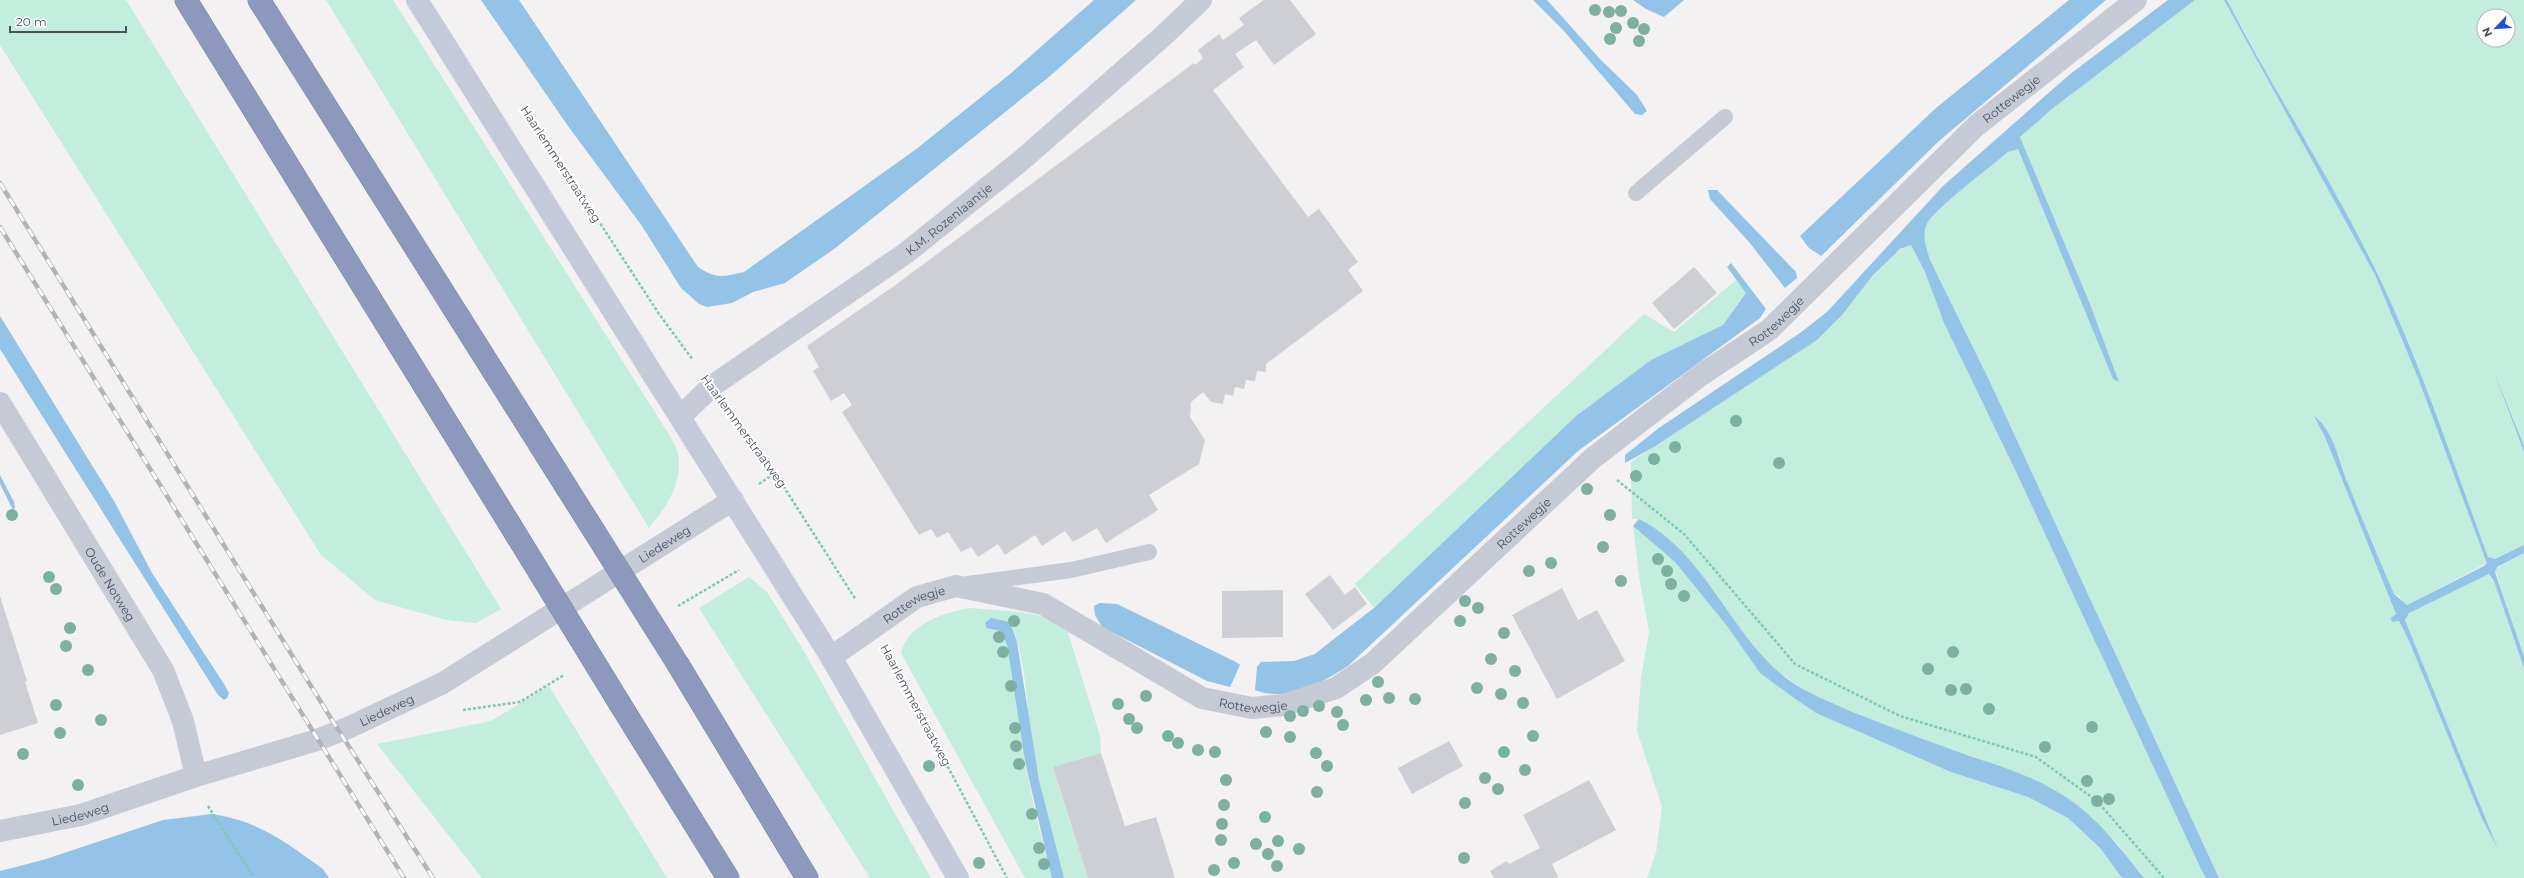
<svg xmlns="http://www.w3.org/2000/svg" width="2524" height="878" viewBox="0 0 2524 878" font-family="Montserrat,sans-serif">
<rect width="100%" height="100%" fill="#f3f1f1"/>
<path fill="#c3eddc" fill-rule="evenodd" d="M0 0H126L501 609 476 623 446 620 375 600 321 555 0 45Z
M326 0H393L639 387C646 399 677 444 678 453 683 483 667 506 649 528Z
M2195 0H2224L2375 275 2418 378 2487 563 2407 605 2403 604 2400 596 2394 594C2381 561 2366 528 2352 495 2344 475 2333 427 2315 417L2325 437 2396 614 2392 622 2399 621 2409 641 2482 819 2498 849 2405 620 2409 613 2486 574 2491 575 2494 581 2524 668V878H2219L1991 384 1930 260C1927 249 1921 236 1927 224 1933 210 1993 165 2008 152L2018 149 2113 379 2119 382 2090 304 2020 137 2052 109Z
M2227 0H2524V446L2495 371 2524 452V545L2495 559 2488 557 2424 386 2378 276ZM2484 16H2508V40H2484Z
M1911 245 1925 272 1944 323 2018 476 2206 878H2144L2117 843 2089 816 1983 760 1896 731 1812 695 1791 681 1766 662 1674 543 1639 519H1632L1631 462 1817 340C1825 331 1835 323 1843 313 1862 290 1882 255 1911 245Z
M1736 280 1747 293 1723 325 1651 360 1576 416 1374 608 1355 584 1644 314 1674 332Z
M1633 526 1675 562 1727 626 1760 673 1816 713 1951 772 2028 797 2068 818 2100 848 2122 878H1647L1656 853 1662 807 1637 731 1641 678 1649 632 1639 576Z
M2524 553V656L2495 569Z
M749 577 767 592 805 653 931 878H870L699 608Z
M971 608C1001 611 1040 610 1066 626L1100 736 1101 753 1053 768 1088 878H1064C1051 832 1039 786 1032 739 1025 701 1027 658 1010 622L990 629 1000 631 1007 643 1025 761 1036 817 1052 878H1025L901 653C908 624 945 612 971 608Z
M549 686 667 878H482L377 744 491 721Z"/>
<path fill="#93c3e7" d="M481 0H519L698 267C716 279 723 277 744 272L915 150 1010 74 1094 0H1136L1050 76 834 249 785 283 753 292 732 303 707 307 699 304 681 288 642 226 568 126Z
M1533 0H1547L1600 59 1637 95 1647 111 1642 115 1635 114 1563 30Z
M1633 0H1684L1664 17 1646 9Z
M2069 0H2106L1939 141 1821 256 1809 248 1800 236 1936 108Z
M2168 0H2195L2052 109 2020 137 2090 304 2119 382 2113 379 2018 149 2008 152C1993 165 1933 210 1927 224 1921 236 1927 249 1930 260L1991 384 2219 878H2206L2202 871 2018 476 1944 323 1925 272 1911 245 1900 249 1873 275 1842 315 1817 340 1654 447 1625 463V455L1659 428 1800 333 1827 312 1943 186 2069 75Z
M2224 0H2227C2275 93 2333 182 2379 277 2422 367 2453 463 2488 557L2495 559 2524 545V553L2497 567 2495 572 2524 656V668L2494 581 2489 574 2409 613 2405 620 2498 849 2482 819 2409 641 2399 621 2392 622 2391 618 2396 614 2325 437 2314 416C2335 431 2339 464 2349 486 2363 522 2379 558 2394 594L2407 605 2484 566 2487 563 2485 558 2418 378 2375 275Z
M1708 190H1717L1796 272 1797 278 1785 288 1749 242 1710 199Z
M1731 263 1766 309 1760 318 1578 451 1348 666C1321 683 1287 703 1255 690L1257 667 1261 662 1294 661 1315 654 1330 642 1374 608 1576 416 1651 360 1723 325 1746 293 1727 267Z
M0 316 114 501 152 573 224 684 229 693 227 698 224 700 218 695 0 349Z
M2494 371 2524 446V452Z
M0 475 14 502 15 508 13 510 0 484Z
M1639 519C1707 553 1730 637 1790 681 1809 694 1830 702 1850 711 1890 727 1930 742 1970 756 2000 766 2029 775 2056 791 2092 811 2119 846 2144 878H2122L2100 848 2068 818 2028 797 1951 772 1816 713 1794 698 1760 673 1727 626 1675 562 1633 526Z
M1100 603 1117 604 1236 662 1240 665 1230 687 1207 681 1102 627 1095 615 1094 606Z
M991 618 1010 622 1017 642 1039 780 1064 878H1052L1049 866 1025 761 1007 644 1000 631 987 628 985 623Z
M212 814C261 822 284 841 323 869L329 878H0V871L43 860 163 820Z"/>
<path fill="#cecfd5" d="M1264 0H1290L1316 34 1274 65 1256 40 1235 54 1244 67 1213 90 1308 217 1319 209 1358 262 1348 270 1363 291 1266 364V372L1257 371 1255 381 1246 380 1244 389 1235 387 1233 396 1225 394 1223 404 1211 402 1203 392 1191 402 1190 417 1205 440 1199 464 1149 495 1158 510 1106 543 1097 528 1073 542 1065 531 1042 546 1035 535 1005 555 998 544 978 557 971 547 961 552 948 532 937 538 931 529 919 535 842 412 852 405 844 393 831 401 813 371 819 367 807 346 894 286 1194 63 1195 65 1203 58 1198 50 1219 34 1223 40 1244 25 1239 18Z
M1694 267 1717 293 1674 329 1652 303Z
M1330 575 1345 595 1355 587 1367 604 1333 630 1305 594Z
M1562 588 1578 620 1597 610 1625 661 1557 699 1512 615Z
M1283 590V637L1222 638V591Z
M0 596 27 681 25 682 38 723 0 735Z
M1449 741 1463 766 1412 794 1398 768Z
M1101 753 1125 826 1156 817 1175 878H1088L1053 767Z
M1589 780 1616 830 1552 864 1558 877 1555 878H1494L1490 871 1507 861 1509 864 1540 848 1523 815Z"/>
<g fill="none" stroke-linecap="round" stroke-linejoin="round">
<defs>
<path id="motorway" d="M186 0 509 523
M259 0 567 488
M679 666 807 878
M620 704 728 878"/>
</defs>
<use href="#motorway" stroke="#7784a8" stroke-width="23"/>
<path stroke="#7dc9b4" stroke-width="2.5" stroke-dasharray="3 2" stroke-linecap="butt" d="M535 123 659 314 693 360
M731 413 775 473 856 600
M1617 480 1684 534 1795 664 1900 716 2036 757 2097 801 2164 878
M759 484 775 473
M678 606 739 570
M889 656 1007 878
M463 710 520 702 564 675
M208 806 254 878"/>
<path stroke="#c5cad4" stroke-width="16" d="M1636 193 1725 117
M968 584 1071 570 1149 552"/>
<g stroke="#c5cad4" stroke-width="22">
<path id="s1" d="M0 403 163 670 183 721 196 776"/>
<path id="s2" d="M681 416 712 386 906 253 1023 159 1162 37 1201 0"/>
<path id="s3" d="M831 657 917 597 956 586 1043 604 1202 698 1252 708 1284 705 1336 688 1372 664 1593 458 1701 375 1769 330 1976 126 2136 0"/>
</g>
<path stroke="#c5cad4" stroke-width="22" id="s4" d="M0 831 81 815 196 776 317 740 350 727 443 683 733 500"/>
<path stroke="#c5cad8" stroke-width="22" d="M417 0 831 657 958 878"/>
<use href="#motorway" stroke="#8c99bc" stroke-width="22"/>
<defs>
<path id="rail" d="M0 183 332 720 433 878
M0 227 404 878"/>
</defs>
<use href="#rail" stroke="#b3b4ba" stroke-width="4.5"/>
<use href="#rail" stroke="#fff" stroke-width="3" stroke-dasharray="9" stroke-linecap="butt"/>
<defs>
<path id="motorway-bridge" d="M567 488 679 666
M509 523 620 704"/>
</defs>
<use href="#motorway-bridge" stroke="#7784a8" stroke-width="23" stroke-linecap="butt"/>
<use href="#motorway-bridge" stroke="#8c99bc" stroke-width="22"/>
</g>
<g fill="#7eb0a1">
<circle cx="1595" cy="10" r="6"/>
<circle cx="1621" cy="11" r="6"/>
<circle cx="1609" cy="12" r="6"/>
<circle cx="1633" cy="23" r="6"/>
<circle cx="1616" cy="28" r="6"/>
<circle cx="1644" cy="29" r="6"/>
<circle cx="1610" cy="39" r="6"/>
<circle cx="1639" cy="41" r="6"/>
<circle cx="1736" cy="421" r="6"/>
<circle cx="1675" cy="447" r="6"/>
<circle cx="1654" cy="459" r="6"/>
<circle cx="1779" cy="463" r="6"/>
<circle cx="1636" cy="476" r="6"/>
<circle cx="1587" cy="489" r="6"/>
<circle cx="12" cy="515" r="6"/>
<circle cx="1610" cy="515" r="6"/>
<circle cx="1603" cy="547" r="6"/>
<circle cx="1658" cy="559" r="6"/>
<circle cx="1551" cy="563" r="6"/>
<circle cx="1529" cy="571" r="6"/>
<circle cx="1667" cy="571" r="6"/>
<circle cx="49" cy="577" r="6"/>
<circle cx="1621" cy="581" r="6"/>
<circle cx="1671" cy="584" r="6"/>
<circle cx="56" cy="589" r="6"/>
<circle cx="1684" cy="596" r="6"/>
<circle cx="1465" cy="601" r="6"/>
<circle cx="1478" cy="608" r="6"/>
<circle cx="1014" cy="621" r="6"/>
<circle cx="1460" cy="621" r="6"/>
<circle cx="70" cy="628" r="6"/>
<circle cx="1504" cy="633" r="6"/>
<circle cx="999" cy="637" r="6"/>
<circle cx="66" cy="646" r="6"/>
<circle cx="1003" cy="652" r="6"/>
<circle cx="1953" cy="652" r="6"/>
<circle cx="1491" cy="659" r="6"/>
<circle cx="1928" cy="669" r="6"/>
<circle cx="88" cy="670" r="6"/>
<circle cx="1515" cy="671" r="6"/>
<circle cx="1378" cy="682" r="6"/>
<circle cx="1011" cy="686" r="6"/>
<circle cx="1477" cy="688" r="6"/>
<circle cx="1966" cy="689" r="6"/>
<circle cx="1951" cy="690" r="6"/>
<circle cx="1501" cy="694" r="6"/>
<circle cx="1146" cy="696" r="6"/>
<circle cx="1389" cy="698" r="6"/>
<circle cx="1415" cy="699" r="6"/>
<circle cx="1366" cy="700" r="6"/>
<circle cx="1523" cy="703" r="6"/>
<circle cx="1118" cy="704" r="6"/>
<circle cx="56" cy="705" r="6"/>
<circle cx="1319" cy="706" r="6"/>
<circle cx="1989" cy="709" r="6"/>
<circle cx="1303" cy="711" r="6"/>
<circle cx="1337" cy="712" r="6"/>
<circle cx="1290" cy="716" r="6"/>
<circle cx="1129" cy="719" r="6"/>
<circle cx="101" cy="720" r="6"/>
<circle cx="1343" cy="725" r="6"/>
<circle cx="2092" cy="727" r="6"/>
<circle cx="1015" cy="728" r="6"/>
<circle cx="1137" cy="728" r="6"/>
<circle cx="1266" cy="732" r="6"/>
<circle cx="60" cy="733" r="6"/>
<circle cx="1168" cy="736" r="6"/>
<circle cx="1533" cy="736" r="6"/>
<circle cx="1290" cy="737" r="6"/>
<circle cx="1178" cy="743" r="6"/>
<circle cx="1016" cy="746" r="6"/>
<circle cx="2045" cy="747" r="6"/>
<circle cx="1198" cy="750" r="6"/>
<circle cx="1215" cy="752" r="6"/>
<circle cx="1504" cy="752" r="6"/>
<circle cx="1316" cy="753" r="6"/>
<circle cx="23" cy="754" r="6"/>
<circle cx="1019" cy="764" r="6"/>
<circle cx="929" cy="766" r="6"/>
<circle cx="1327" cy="766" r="6"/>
<circle cx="1525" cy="770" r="6"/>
<circle cx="1485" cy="778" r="6"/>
<circle cx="1226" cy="780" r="6"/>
<circle cx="2087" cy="781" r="6"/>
<circle cx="78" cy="785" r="6"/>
<circle cx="1498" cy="789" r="6"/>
<circle cx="1317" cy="792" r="6"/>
<circle cx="2109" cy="799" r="6"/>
<circle cx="2097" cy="801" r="6"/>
<circle cx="1465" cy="803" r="6"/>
<circle cx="1224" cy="805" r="6"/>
<circle cx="1032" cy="814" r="6"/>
<circle cx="1265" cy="817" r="6"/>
<circle cx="1222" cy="824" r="6"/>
<circle cx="1221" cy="840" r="6"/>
<circle cx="1278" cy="841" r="6"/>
<circle cx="1256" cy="844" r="6"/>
<circle cx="1039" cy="848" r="6"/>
<circle cx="1299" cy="849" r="6"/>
<circle cx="1268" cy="854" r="6"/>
<circle cx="1464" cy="858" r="6"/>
<circle cx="979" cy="863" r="6"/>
<circle cx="1234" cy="863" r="6"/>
<circle cx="1044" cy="864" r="6"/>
<circle cx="1277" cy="866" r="6"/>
<circle cx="1214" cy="870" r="6"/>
</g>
<g text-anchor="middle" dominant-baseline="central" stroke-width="4" stroke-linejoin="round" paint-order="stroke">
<g font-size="12" fill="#4a505d" stroke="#fff">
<text stroke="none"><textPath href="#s3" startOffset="1455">Rottewegje</textPath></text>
<text transform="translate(561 164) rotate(57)">Haarlemmerstraatweg</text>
<text stroke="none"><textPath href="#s2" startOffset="333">K.M. Rozenlaantje</textPath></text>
<text stroke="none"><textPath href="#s3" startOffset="1131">Rottewegje</textPath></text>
<text transform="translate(744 431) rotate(54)">Haarlemmerstraatweg</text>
<text stroke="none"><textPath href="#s3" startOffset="807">Rottewegje</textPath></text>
<text stroke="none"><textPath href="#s4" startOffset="730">Liedeweg</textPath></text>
<text stroke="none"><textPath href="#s1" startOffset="212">Oude Notweg</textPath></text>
<text stroke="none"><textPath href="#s3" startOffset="99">Rottewegje</textPath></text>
<text stroke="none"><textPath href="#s3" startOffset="471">Rottewegje</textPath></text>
<text transform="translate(916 705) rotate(62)">Haarlemmerstraatweg</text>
<text stroke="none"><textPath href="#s4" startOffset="406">Liedeweg</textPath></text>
<text stroke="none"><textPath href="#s4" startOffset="82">Liedeweg</textPath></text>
</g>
</g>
<g transform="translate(2496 28) rotate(245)"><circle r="19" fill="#ffffff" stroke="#b7b9be"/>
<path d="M0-3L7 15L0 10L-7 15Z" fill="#254dd9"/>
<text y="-6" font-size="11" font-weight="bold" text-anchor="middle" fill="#4a505d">N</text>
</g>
<path d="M10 26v6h116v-6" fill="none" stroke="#4a505d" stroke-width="2"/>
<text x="16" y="26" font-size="12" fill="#4a505d" stroke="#ffffff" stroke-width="3" paint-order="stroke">20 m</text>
</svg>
